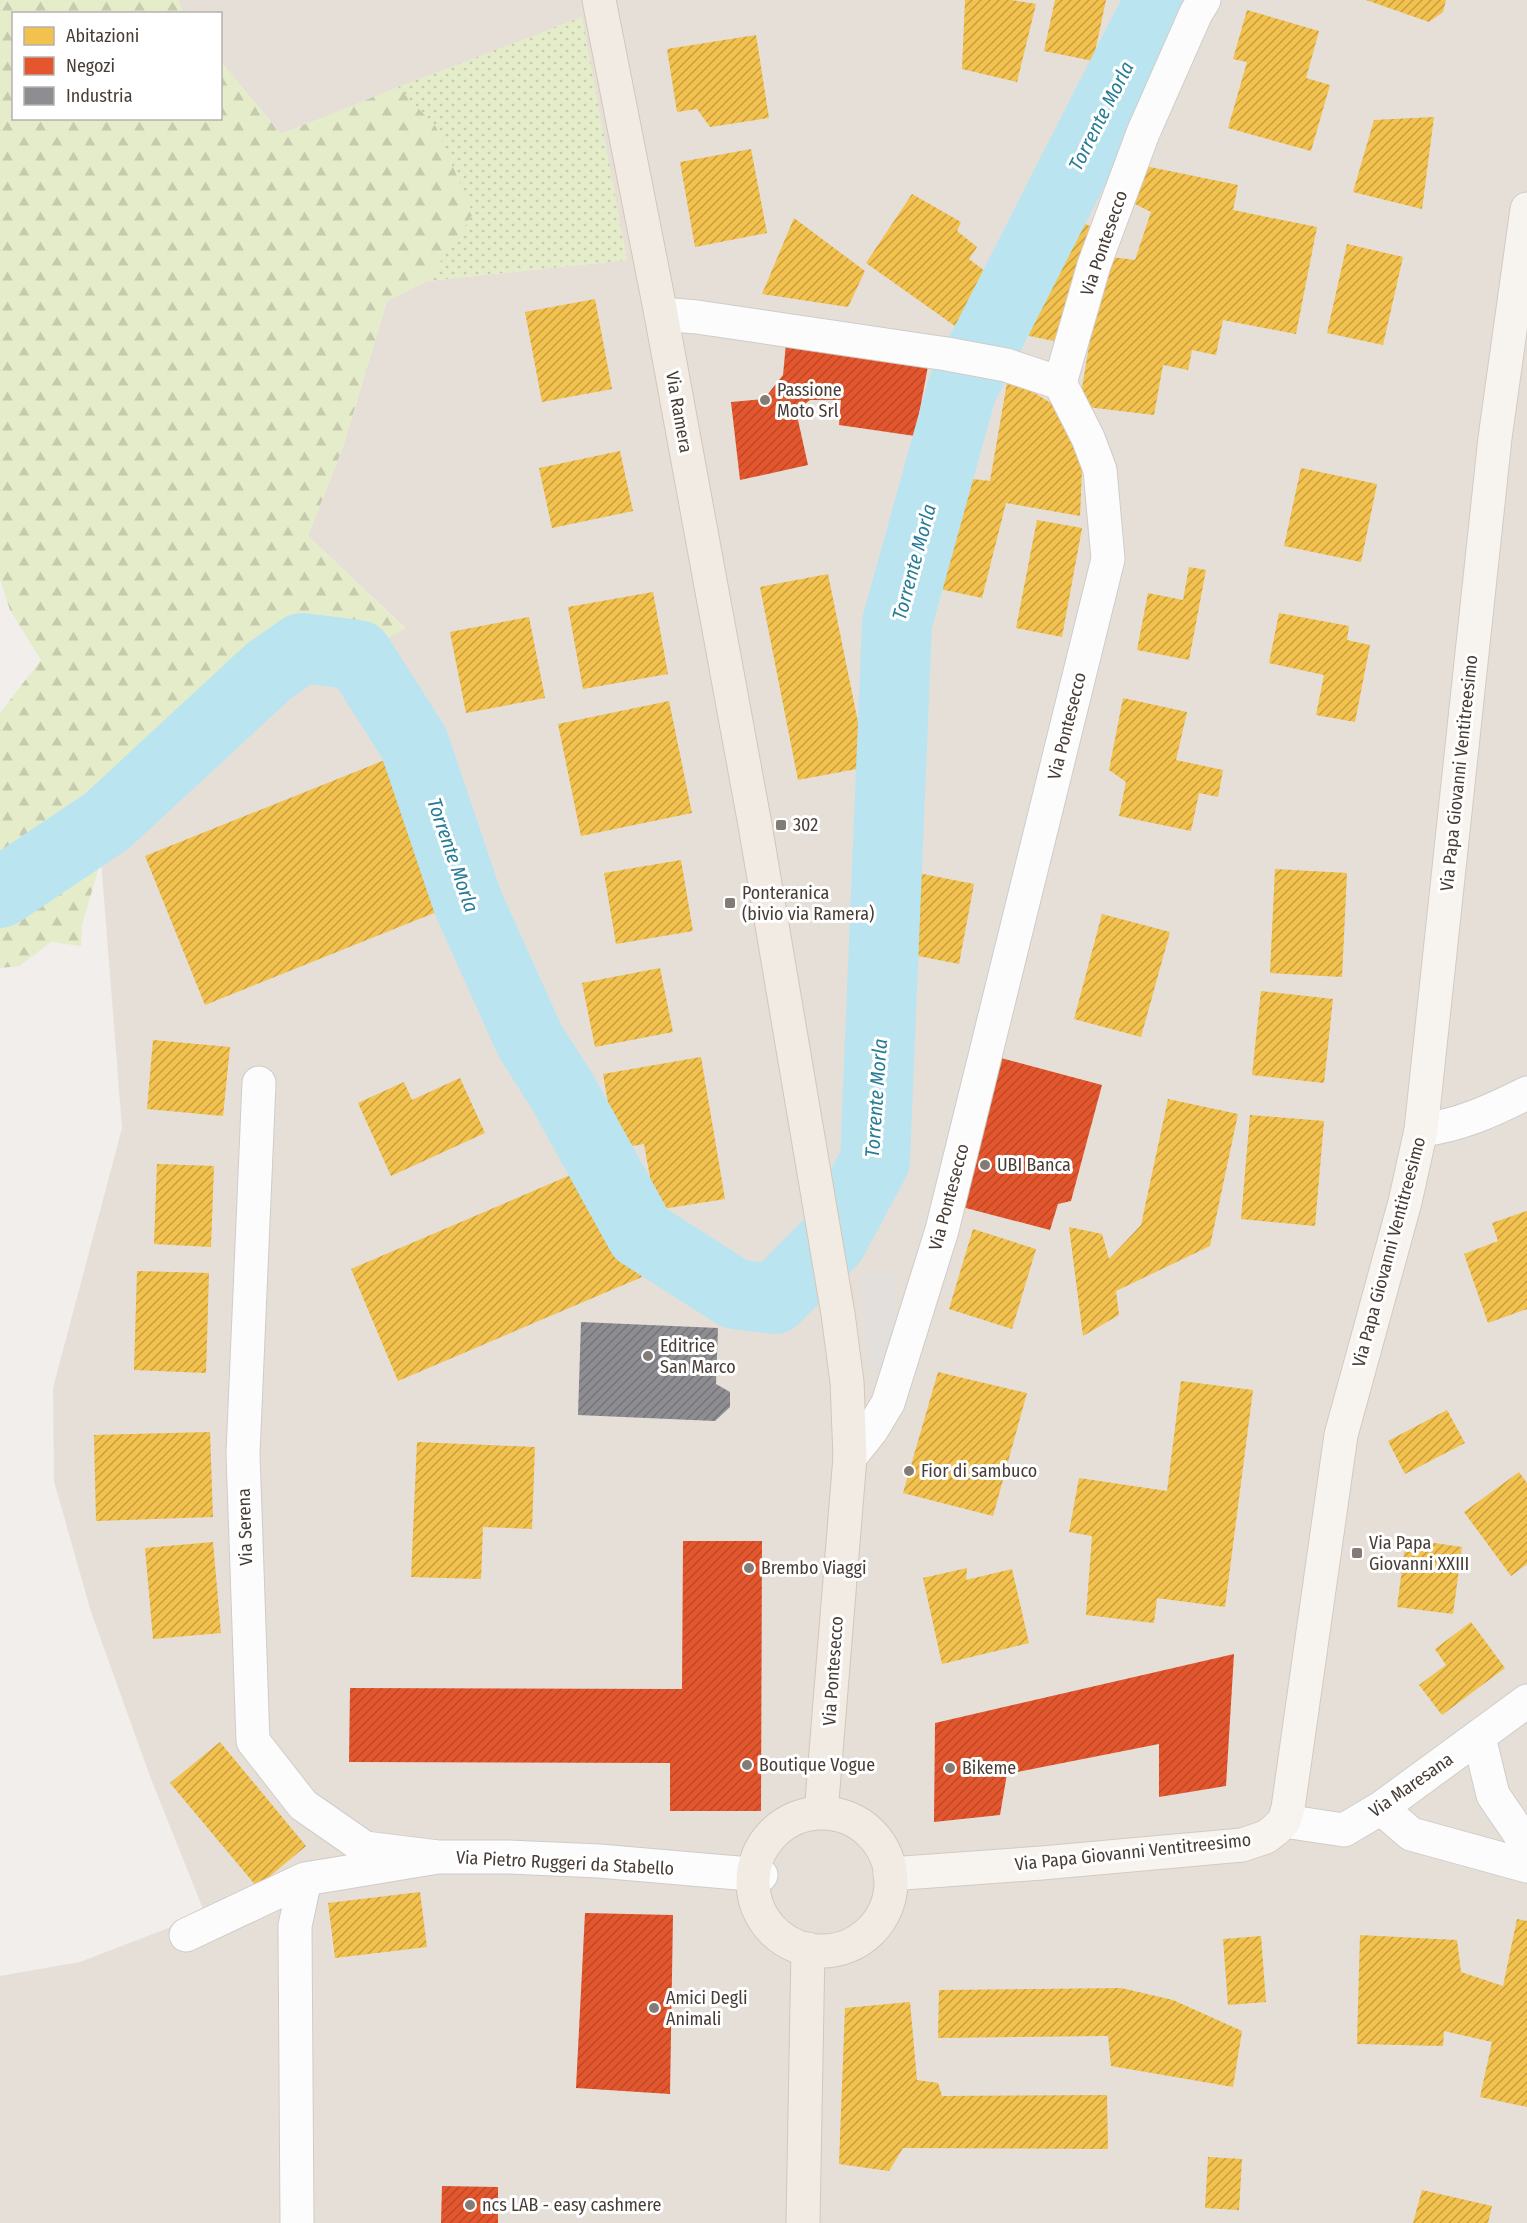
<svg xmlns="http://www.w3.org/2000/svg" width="1527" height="2223" viewBox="0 0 1527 2223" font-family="'Fira Sans Condensed',sans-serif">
<defs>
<pattern id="green-dots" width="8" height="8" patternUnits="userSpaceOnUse" patternTransform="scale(1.5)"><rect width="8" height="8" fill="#e5ecca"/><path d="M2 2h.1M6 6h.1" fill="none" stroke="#c6cbae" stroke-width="1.8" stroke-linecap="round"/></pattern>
<pattern id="forest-firs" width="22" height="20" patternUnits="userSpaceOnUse" patternTransform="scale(1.5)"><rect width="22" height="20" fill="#e5ecca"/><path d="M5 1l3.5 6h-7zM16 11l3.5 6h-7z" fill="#c6cbae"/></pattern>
<pattern id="homes-hatch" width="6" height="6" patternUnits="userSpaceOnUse" patternTransform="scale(1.5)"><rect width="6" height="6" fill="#f2c14e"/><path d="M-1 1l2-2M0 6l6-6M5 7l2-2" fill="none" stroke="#c69e42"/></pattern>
<pattern id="shops-hatch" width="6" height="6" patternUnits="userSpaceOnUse" patternTransform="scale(1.5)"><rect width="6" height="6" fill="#e4572e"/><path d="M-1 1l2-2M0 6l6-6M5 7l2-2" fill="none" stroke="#bb4928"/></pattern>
<pattern id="industry-hatch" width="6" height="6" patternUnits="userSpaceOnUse" patternTransform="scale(1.5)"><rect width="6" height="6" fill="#8d8d92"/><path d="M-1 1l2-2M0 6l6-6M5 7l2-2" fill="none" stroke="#757478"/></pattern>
</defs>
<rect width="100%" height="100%" fill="#f1eeeb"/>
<path fill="#e5dfd8" d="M178 0H1527V2223H0V1976L80 1962 205 1914 151 1779 91 1612 54 1481 53 1388 122 1128 101 860 298 620 373 646 405 628 308 536 343 447 387 301 427 281 627 260 581 18 281 134 221 62 220 14 183 13Z"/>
<path fill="url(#green-dots)" d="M582 17 627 260 427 281 473 214 398 87Z"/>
<path fill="url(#forest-firs)" d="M0 0H178L183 13 14 14V118H220L221 62 281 134 398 87 436 127 473 214 427 281 387 301 343 447 308 536 405 629 373 646 298 620 101 860 82 925 81 946 51 942 19 966 0 968V713L41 660 10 610 0 579Z"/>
<path fill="#e3dfdc" d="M859 1273 896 1275 890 1364 870 1371Z"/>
<path fill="url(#homes-hatch)" d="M965 0H1011L1036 4 1017 82 962 69Z
M1055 0H1106L1093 61 1044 51Z
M1366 0H1446L1443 12 1429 22Z
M1247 10 1319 31 1306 78 1330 85 1311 151 1228 128 1247 62 1233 59Z
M756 35 769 118 710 127 697 109 677 112 667 49Z
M1434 117 1422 209 1353 192 1374 120Z
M751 149 767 233 695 247 680 162Z
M1140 165 1238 185 1233 210 1317 227 1296 334 1223 320 1216 355 1192 350 1188 370 1163 365 1154 415 1079 406 1104 256 1135 260 1151 212 1133 203Z
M912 194 961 222 957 231 977 247 969 259 990 275 955 326 866 263Z
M1072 216 1098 231 1054 341 1005 331Z
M794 218 865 271 848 307 762 294Z
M1347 244 1403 257 1383 345 1327 333Z
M595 299 612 389 542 402 525 312Z
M1008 377 1069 414 1083 446 1080 516 1006 503 982 598 926 586 956 477 990 481Z
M620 451 633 511 552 528 539 468Z
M1301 468 1377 484 1361 562 1284 546Z
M1037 520 1082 528 1062 637 1016 628Z
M1189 567 1206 570 1189 660 1137 650 1148 593 1183 600Z
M828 574 867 767 798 780 760 587Z
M653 592 668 674 583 689 568 607Z
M1279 613 1349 626 1347 640 1370 645 1355 722 1316 715 1324 675 1269 663Z
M529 617 545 698 466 713 450 632Z
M1123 698 1187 712 1176 760 1223 770 1218 797 1199 793 1191 831 1119 816 1126 782 1109 770Z
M669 701 692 813 581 836 558 724Z
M390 758 449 907 205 1005 145 856Z
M681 860 693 931 616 944 604 873Z
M1275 869 1347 873 1342 977 1270 973Z
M918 873 974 884 959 964 903 953Z
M1102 914 1170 932 1141 1037 1074 1019Z
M660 968 673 1032 595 1047 582 983Z
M1261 991 1333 999 1324 1083 1252 1075Z
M153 1040 230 1047 223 1116 147 1109Z
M701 1057 725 1199 656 1210 644 1144 616 1149 603 1074Z
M460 1078 485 1133 391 1176 358 1103 404 1082 412 1100Z
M1168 1099 1238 1114 1210 1246 1116 1291 1119 1315 1083 1336 1069 1227 1102 1234 1109 1259 1141 1225Z
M1250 1115 1324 1121 1315 1226 1241 1219Z
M157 1164 214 1166 211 1247 154 1244Z
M594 1165 642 1277 398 1381 351 1269Z
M1527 1211V1309L1488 1323 1464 1254 1498 1241 1492 1223Z
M973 1229 1036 1249 1012 1329 949 1309Z
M137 1271 209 1273 206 1373 134 1370Z
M938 1372 1027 1393 993 1516 903 1493Z
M1181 1381 1253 1390 1225 1607 1157 1598 1154 1623 1086 1615 1092 1536 1069 1532 1079 1478 1167 1491Z
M1447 1410 1465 1443 1405 1474 1388 1441Z
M210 1432 213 1517 96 1521 94 1435Z
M417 1442 535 1447 532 1529 483 1527 481 1579 411 1577Z
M1519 1472 1527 1483V1564L1511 1576 1464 1512Z
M1406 1539 1462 1547 1453 1614 1397 1607Z
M213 1542 221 1633 153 1639 145 1548Z
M967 1568 966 1580 1012 1569 1029 1643 942 1664 923 1578Z
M1471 1622 1505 1668 1442 1715 1419 1685 1446 1665 1435 1649Z
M220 1742 306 1846 257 1887 170 1783Z
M420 1892 427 1947 335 1958 328 1903Z
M1517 1919 1527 1921V2107L1480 2097 1492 2042 1444 2031 1443 2046 1357 2044 1360 1935 1457 1940 1461 1972 1503 1986Z
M1261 1936 1266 2002 1228 2005 1223 1939Z
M1121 1988 1173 2000 1242 2031 1233 2087 1111 2066 1108 2036 938 2038 939 1990Z
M910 2002 917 2080 938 2083 942 2096 1107 2095 1108 2149 903 2148 889 2171 839 2164 845 2008Z
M1208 2157 1242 2159 1239 2210 1205 2208Z
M1422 2190 1492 2206 1488 2223H1413Z"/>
<path fill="url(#shops-hatch)" d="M787 333 928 366 915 436 839 425 841 400H810L796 411 808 465 740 480 731 402 764 399 783 375Z
M1001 1058 1102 1085 1071 1201 1058 1204 1050 1230 962 1207Z
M683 1541H762L761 1811H670V1763L349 1762 350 1688 682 1689Z
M1234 1654 1226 1786 1159 1797V1744L1007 1774 1000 1815 934 1822 935 1723Z
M585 1913 673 1915 670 2094 576 2088Z
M442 2186 498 2187V2223H441Z"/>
<path fill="url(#industry-hatch)" d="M581 1322 718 1328 716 1384 730 1392V1407L715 1421 578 1415Z"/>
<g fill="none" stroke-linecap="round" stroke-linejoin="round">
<path stroke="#bae5f0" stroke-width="70" d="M0 893 107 821 269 671 302 648 358 655 414 743 468 903 530 1041 562 1091 641 1234 735 1294 774 1299 832 1241 875 1161 897 623 962 389 1160 0"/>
<defs>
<path id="street" d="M661 314 697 317 947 354 1006 365 1060 383
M259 1083 243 1454 253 1741 303 1805 365 1848 438 1857
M1421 1130C1459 1126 1493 1110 1527 1093
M850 1457 871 1431 888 1403 942 1230 1108 559 1100 470 1088 438 1060 383 1094 265 1143 133 1196 13 1204 0
M1479 1737 1493 1795 1521 1836 1527 1841
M1381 1808 1411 1834 1527 1866
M1284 1821 1344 1830 1381 1808 1527 1701
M186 1935 305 1879 438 1857H508L599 1861 761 1875
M297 2223 295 1926 305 1879"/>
<path id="secondary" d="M890 1874 1042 1863 1242 1845 1266 1837 1275 1830 1284 1821 1288 1808 1341 1435 1405 1202 1421 1130 1495 438 1527 209"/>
<path id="primary" d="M599 0 661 314 755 825 838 1314 847 1382 850 1457 821 1813
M753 1882a69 69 0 1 1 138 0a69 69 0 1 1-138 0Z
M803 2223 808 1949"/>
</defs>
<use href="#street" stroke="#cfccc8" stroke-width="35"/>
<use href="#secondary" stroke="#d2cbc3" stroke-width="35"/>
<use href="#primary" stroke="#d4c6b8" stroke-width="35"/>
<use href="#street" stroke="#fdfcfc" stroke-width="33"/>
<use href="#secondary" stroke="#f7f3ef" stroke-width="33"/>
<use href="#primary" stroke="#f1ebe4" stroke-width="33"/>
</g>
<g fill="#837b75" stroke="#fff" stroke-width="2">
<circle cx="765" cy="400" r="6"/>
<rect x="775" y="819" width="12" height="12" rx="3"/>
<rect x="724" y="897" width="12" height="12" rx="3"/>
<circle cx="985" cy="1165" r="6"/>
<circle cx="648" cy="1356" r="6"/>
<circle cx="909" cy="1471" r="6"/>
<rect x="1351" y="1547" width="12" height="12" rx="3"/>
<circle cx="749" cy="1568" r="6"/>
<circle cx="747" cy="1765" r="6"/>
<circle cx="950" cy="1768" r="6"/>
<circle cx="654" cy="2008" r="6"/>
<circle cx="470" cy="2205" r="6"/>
</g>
<g text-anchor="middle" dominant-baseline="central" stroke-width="6" stroke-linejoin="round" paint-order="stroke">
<g font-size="18" fill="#483d36" stroke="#fff">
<text transform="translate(1104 243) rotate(-71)">Via Pontesecco</text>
<text transform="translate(679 412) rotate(80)">Via Ramera</text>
<text transform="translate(1067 726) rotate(-76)">Via Pontesecco</text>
<text transform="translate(1459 773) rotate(-84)">Via Papa Giovanni Ventitreesimo</text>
<text transform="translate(949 1197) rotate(-75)">Via Pontesecco</text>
<text transform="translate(1389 1252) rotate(-75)">Via Papa Giovanni Ventitreesimo</text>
<text transform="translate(245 1527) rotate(-92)">Via Serena</text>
<text transform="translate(833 1671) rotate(-86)">Via Pontesecco</text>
<text transform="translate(1411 1785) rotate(-35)">Via Maresana</text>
<text transform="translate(1133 1852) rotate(-6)">Via Papa Giovanni Ventitreesimo</text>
<text transform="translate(565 1863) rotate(3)">Via Pietro Ruggeri da Stabello</text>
</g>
<g font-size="18" fill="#483d36" stroke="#fff" text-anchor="start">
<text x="777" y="390">Passione<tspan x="777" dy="21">Moto Srl</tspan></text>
<text x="793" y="825">302</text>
<text x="742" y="893">Ponteranica<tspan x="742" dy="21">(bivio via Ramera)</tspan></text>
<text x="997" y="1165">UBI Banca</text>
<text x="660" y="1346">Editrice<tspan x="660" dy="21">San Marco</tspan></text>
<text x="921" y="1471">Fior di sambuco</text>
<text x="1369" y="1543">Via Papa<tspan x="1369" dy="21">Giovanni XXIII</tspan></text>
<text x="761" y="1568">Brembo Viaggi</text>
<text x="759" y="1765">Boutique Vogue</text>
<text x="962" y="1768">Bikeme</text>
<text x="666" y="1998">Amici Degli<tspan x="666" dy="21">Animali</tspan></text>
<text x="482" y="2205">ncs LAB - easy cashmere</text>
</g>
<g font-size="20" font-style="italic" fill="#277c96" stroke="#fff">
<text transform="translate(1101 116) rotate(-63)">Torrente Morla</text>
<text transform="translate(914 562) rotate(-75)">Torrente Morla</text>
<text transform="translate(453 855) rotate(71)">Torrente Morla</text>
<text transform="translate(876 1098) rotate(-86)">Torrente Morla</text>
</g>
</g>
<rect x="12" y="12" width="210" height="108" fill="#ffffff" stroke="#b6b1af" stroke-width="1.5"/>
<rect x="24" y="27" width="30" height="18" fill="#f2c14e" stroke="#b6b1af" stroke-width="1.5"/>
<text x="66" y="42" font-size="18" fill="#483d36">Abitazioni</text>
<rect x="24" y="57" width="30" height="18" fill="#e4572e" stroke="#b6b1af" stroke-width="1.5"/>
<text x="66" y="72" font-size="18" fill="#483d36">Negozi</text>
<rect x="24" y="87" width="30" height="18" fill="#8d8d92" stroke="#b6b1af" stroke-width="1.5"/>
<text x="66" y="102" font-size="18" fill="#483d36">Industria</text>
</svg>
